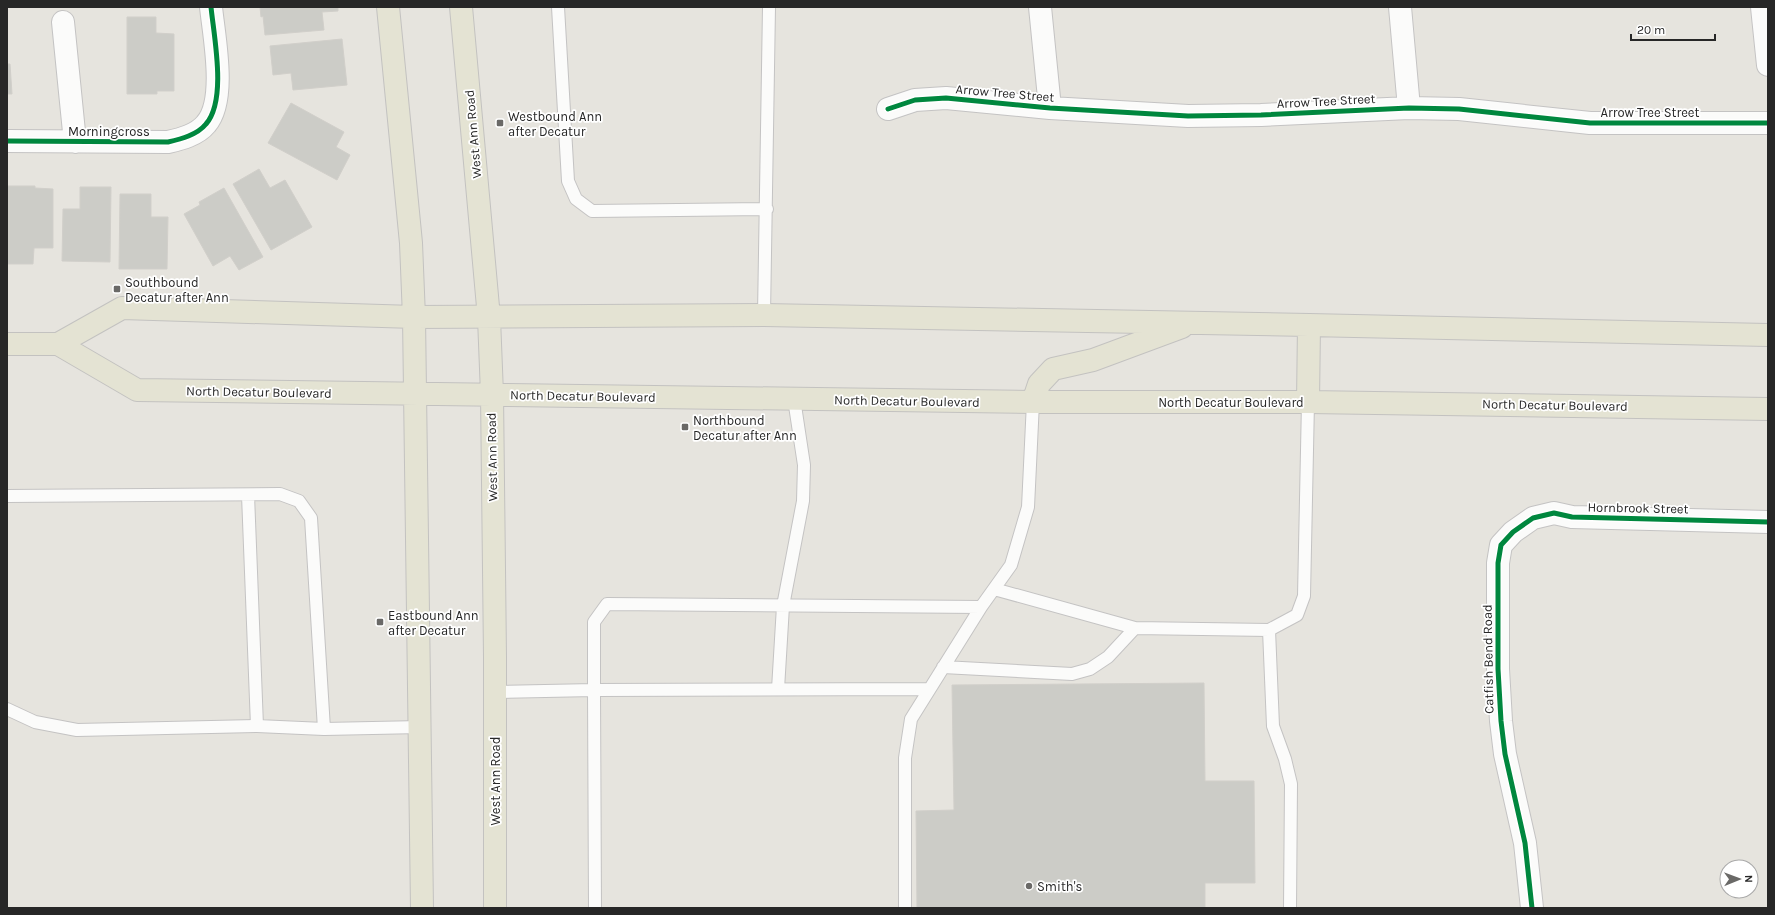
<svg xmlns="http://www.w3.org/2000/svg" width="1775" height="915" viewBox="0 0 1775 915" font-family="Karla,sans-serif">
<rect width="100%" height="100%" fill="#e6e4de"/>
<path fill="#ccccc7" stroke="#d1cfca" d="M260 7H338V11L322 12 324 30 265 35 263 16 261 17Z
M127 17H156V33L174 34V91H157V94H127Z
M342 39 347 85 293 90 291 73 273 75 270 46Z
M7 64H10L12 94H7Z
M291 103 344 132 336 147 350 155 337 180 268 143Z
M259 169 270 188 285 180 312 227 271 250 233 184Z
M7 186H35V188L53 189V248H34L33 264H7Z
M80 187H111L110 262 62 261 63 209H80Z
M224 188 263 257 239 270 230 256 213 266 184 214 200 205 199 202Z
M120 194H151V217H168L167 269H119Z
M1204 683 1205 781H1254L1255 883H1205V908H917L916 811 954 810 952 685Z"/>
<g fill="none" stroke-linecap="round" stroke-linejoin="round">
<defs>
<path id="service" d="M558 7 568 181 576 199 592 211 767 209
M764 315 769 7
M248 495 257 726
M7 496 280 494 299 501 311 518 324 729
M994 589 1135 628 1269 630
M943 667 1072 674 1090 669 1108 657 1135 628
M778 689 783 606 803 501 804 465 794 399
M495 692 594 690V622L607 604 981 607
M7 709 35 722 77 730 257 726 324 729 421 727
M595 908 594 690 929 689
M905 908V758L911 719 981 607 1011 565 1028 507 1033 402
M1290 908 1291 784 1285 759 1273 726 1269 630 1297 615 1304 596 1308 402"/>
<path id="minor" d="M1040 7 1050 108
M1400 7 1409 108
M1762 7 1768 65
M63 22 75 142
M888 109 915 100 946 98 1050 108 1188 116 1261 115 1409 108 1459 109 1590 123H1768
M7 141 168 142C181 139 197 135 206 124 227 100 214 37 211 7
M1532 908 1525 843 1505 754 1501 721 1498 669V563L1501 545 1513 532 1533 518 1554 513 1572 517 1768 522"/>
<path id="primary" d="M388 7 411 243 414 317 422 908
M461 7 489 318 492 394 495 657V908
M7 344H58L137 390 1033 402H1308L1768 409
M58 344 122 308 414 317 764 315 1309 325 1768 335
M1033 402 1039 384 1053 369 1093 360 1182 327
M1308 402 1309 325"/>
</defs>
<use href="#service" stroke="#c4c3c3" stroke-width="14"/>
<use href="#minor" stroke="#c4c3c3" stroke-width="24"/>
<use href="#primary" stroke="#c3c2c0" stroke-width="24"/>
<use href="#service" stroke="#fbfbfa" stroke-width="12"/>
<use href="#minor" stroke="#fbfbfa" stroke-width="22"/>
<use href="#primary" stroke="#e4e3d3" stroke-width="22"/>
<defs>
<path id="cycleway" d="M888 109 915 100 946 98 1050 108 1188 116 1261 115 1409 108 1459 109 1590 123H1768
M7 141 168 142C181 139 197 135 206 124 227 100 214 37 211 7
M1532 908 1525 843 1505 754 1501 721 1498 669V563L1501 545 1513 532 1533 518 1554 513 1572 517 1768 522"/>
</defs>
<use href="#cycleway" stroke="#fff" stroke-width="8"/>
<use href="#cycleway" stroke="#00873e" stroke-width="5"/>
</g>
<g fill="#6a6967" stroke="#fff" stroke-width="1.5">
<rect x="496" y="119" width="8" height="8" rx="2"/>
<rect x="113" y="285" width="8" height="8" rx="2"/>
<rect x="681" y="423" width="8" height="8" rx="2"/>
<rect x="376" y="618" width="8" height="8" rx="2"/>
<circle cx="1029" cy="886" r="4"/>
</g>
<g text-anchor="middle" dominant-baseline="central" stroke-width="3.5" stroke-linejoin="round" paint-order="stroke">
<g font-size="13" fill="#272727" stroke="#fff">
<text transform="translate(1005 93) rotate(5)">Arrow Tree Street</text>
<text transform="translate(1326 101) rotate(-3)">Arrow Tree Street</text>
<text x="1650" y="112">Arrow Tree Street</text>
<text x="109" y="131">Morningcross</text>
<text transform="translate(473 134) rotate(-95)">West Ann Road</text>
<text transform="translate(259 392) rotate(1)">North Decatur Boulevard</text>
<text transform="translate(583 396) rotate(1)">North Decatur Boulevard</text>
<text transform="translate(907 401) rotate(1)">North Decatur Boulevard</text>
<text x="1231" y="402">North Decatur Boulevard</text>
<text transform="translate(1555 405) rotate(1)">North Decatur Boulevard</text>
<text transform="translate(492 457) rotate(-91)">West Ann Road</text>
<text transform="translate(1638 508) rotate(1)">Hornbrook Street</text>
<text transform="translate(1488 659) rotate(-91)">Catfish Bend Road</text>
<text transform="translate(495 781) rotate(-90)">West Ann Road</text>
</g>
<g font-size="13" fill="#272727" stroke="#fff" text-anchor="start">
<text x="508" y="116">Westbound Ann<tspan x="508" dy="15">after Decatur</tspan></text>
<text x="125" y="282">Southbound<tspan x="125" dy="15">Decatur after Ann</tspan></text>
<text x="693" y="420">Northbound<tspan x="693" dy="15">Decatur after Ann</tspan></text>
<text x="388" y="615">Eastbound Ann<tspan x="388" dy="15">after Decatur</tspan></text>
<text x="1037" y="886">Smith's</text>
</g>
</g>
<rect width="1775" height="915" fill="none" stroke="#272727" stroke-width="16"/>
<g transform="translate(1739 879) rotate(89)"><circle r="19" fill="#ffffff" stroke="#a9a9a9"/>
<path d="M0-3L7 15L0 10L-7 15Z" fill="#6a6967"/>
<text y="-6" font-size="11" font-weight="bold" text-anchor="middle" fill="#272727">N</text>
</g>
<path d="M1631 34v6h84v-6" fill="none" stroke="#272727" stroke-width="2"/>
<text x="1637" y="34" font-size="12" fill="#272727" stroke="#ffffff" stroke-width="3" paint-order="stroke">20 m</text>
</svg>
